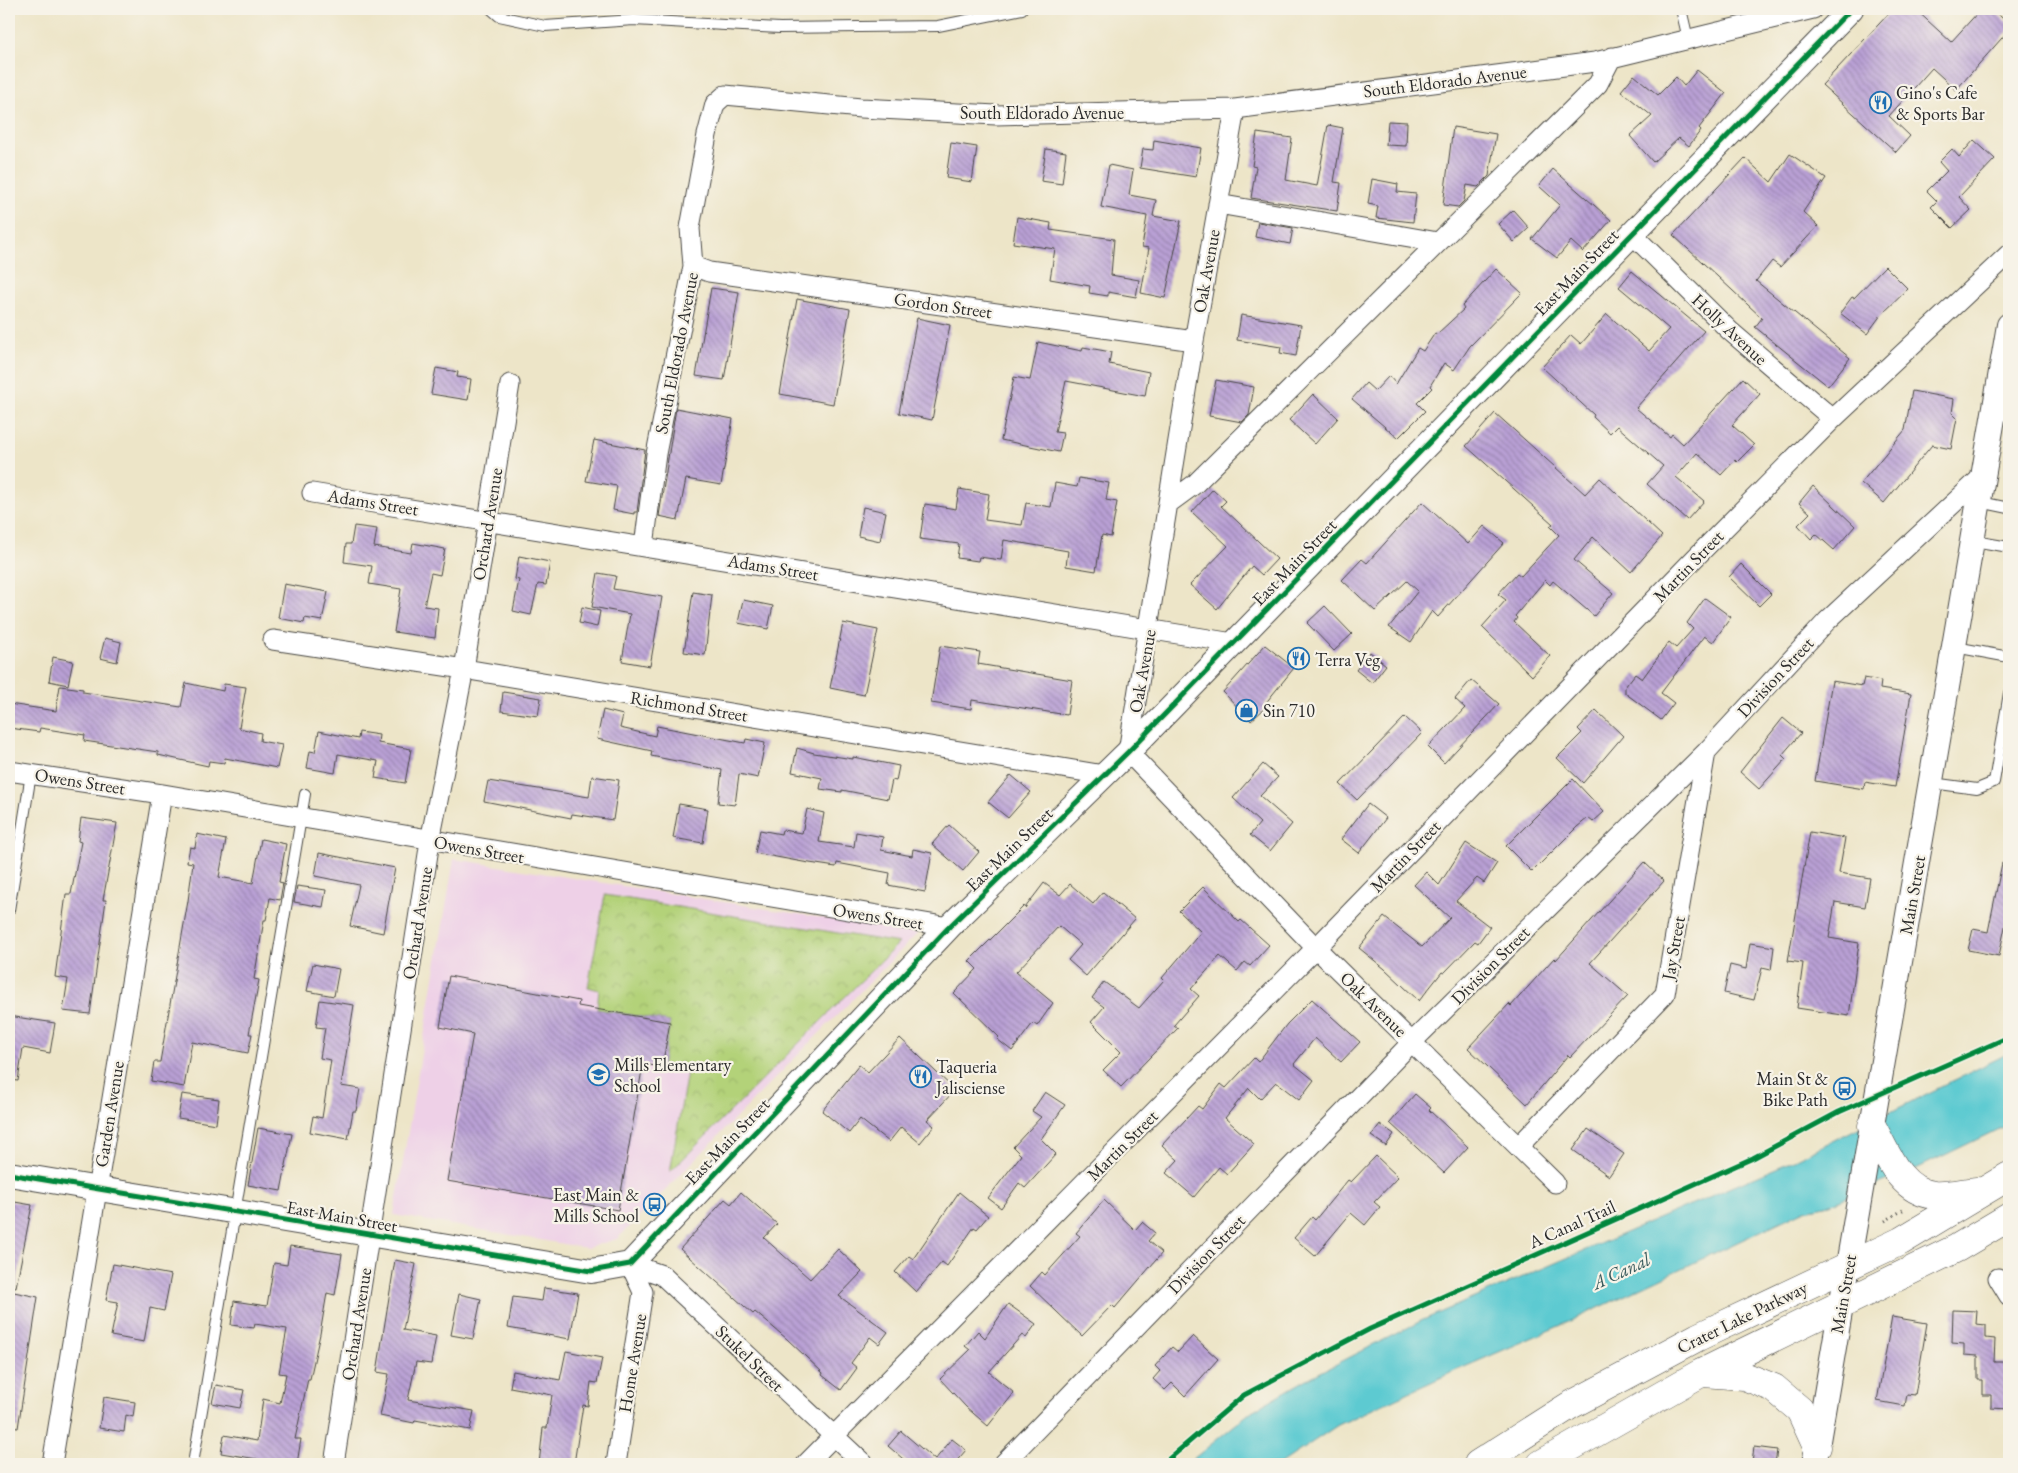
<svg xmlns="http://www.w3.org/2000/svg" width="2018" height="1473" viewBox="0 0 2018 1473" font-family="'EB Garamond',serif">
<defs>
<pattern id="park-crowns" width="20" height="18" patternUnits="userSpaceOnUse" patternTransform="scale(1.25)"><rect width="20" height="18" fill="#b3d279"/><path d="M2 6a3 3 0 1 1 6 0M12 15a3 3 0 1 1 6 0" fill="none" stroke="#9ab469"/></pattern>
<pattern id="building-back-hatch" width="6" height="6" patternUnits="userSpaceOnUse" patternTransform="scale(1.25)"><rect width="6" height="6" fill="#b9a0d5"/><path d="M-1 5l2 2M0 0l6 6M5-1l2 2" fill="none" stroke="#9783ad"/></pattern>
</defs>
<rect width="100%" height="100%" fill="#f7f3e8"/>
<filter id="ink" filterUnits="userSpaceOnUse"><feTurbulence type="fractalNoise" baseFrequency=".02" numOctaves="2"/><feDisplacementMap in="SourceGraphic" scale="10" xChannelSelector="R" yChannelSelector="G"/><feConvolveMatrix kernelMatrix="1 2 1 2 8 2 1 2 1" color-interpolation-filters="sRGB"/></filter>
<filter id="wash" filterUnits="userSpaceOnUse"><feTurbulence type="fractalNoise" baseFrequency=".0096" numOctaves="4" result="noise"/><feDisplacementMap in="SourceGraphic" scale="20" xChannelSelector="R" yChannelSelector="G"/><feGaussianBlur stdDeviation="1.12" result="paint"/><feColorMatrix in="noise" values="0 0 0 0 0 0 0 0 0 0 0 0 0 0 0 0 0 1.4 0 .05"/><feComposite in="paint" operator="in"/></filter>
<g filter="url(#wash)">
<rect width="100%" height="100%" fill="#ede5c8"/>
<path fill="#eed0e7" d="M454 859 918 933 617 1239 587 1248 394 1215Z"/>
<path fill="url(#park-crowns)" stroke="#6f7e52" d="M605 895 899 943 670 1172 687 1072 662 1067 670 1022 597 1009 599 990 588 987Z"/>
<path fill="#5dcad1" stroke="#447a7e" d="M2009 1053V1124L1918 1168 1825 1206 1805 1210 1573 1320 1455 1371 1338 1425 1280 1464H1187L1252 1411 1309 1378 1423 1320 1790 1162Z"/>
<g id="blocks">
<path fill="url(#building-back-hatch)" d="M1893 9H1915L1951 42 1981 9H1992L2009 24V30L1956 90 1932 68 1889 116 1910 136 1896 152 1822 85Z
M1697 70 1726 93 1699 128 1701 130 1689 146 1679 138 1653 162 1630 136 1652 116 1621 91 1634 75 1658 95 1676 77 1684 86Z
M1388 121 1407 122 1406 146 1386 145Z
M1328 125 1343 128 1334 182 1341 183 1337 211 1251 198 1256 167 1252 166 1257 133 1292 138 1286 180 1317 186Z
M1453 127 1496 134 1489 176 1478 187 1467 185 1464 201 1458 207 1443 205Z
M1154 140 1201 148 1196 177 1140 168 1143 149 1153 150Z
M1974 140 1995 159 1959 197 1971 210 1952 228 1931 207 1937 201 1927 191 1947 171 1939 162 1952 149 1959 157Z
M951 143 977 147 972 182 946 178Z
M1046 149 1066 152 1062 184 1041 181Z
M1790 154 1826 178 1803 212 1818 226 1780 267 1772 261 1756 281 1850 358 1828 386 1755 327 1762 318 1673 235 1745 158 1771 182Z
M1109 165 1133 170 1129 195 1156 200 1153 216 1181 221 1165 298 1141 293 1149 248 1142 247 1147 216 1101 207Z
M1553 169 1611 220 1583 252 1571 241 1557 258 1532 239 1560 205 1539 186Z
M1372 179 1398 184 1397 192 1416 194 1413 222 1376 218 1378 206 1368 204Z
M1513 210 1529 228 1514 242 1498 224Z
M1017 217 1051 223 1050 230 1114 239 1111 275 1139 280 1136 297 1108 292V296L1089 293 1090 286 1050 279 1055 249 1013 243Z
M1258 222 1293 228 1290 244 1255 237Z
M1885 266 1908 289 1881 315 1867 334 1840 313 1852 297 1854 298Z
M1496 269 1522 293 1470 346 1454 370 1444 363 1430 386 1432 388 1417 403 1425 411 1398 438 1352 399 1366 383 1375 391 1389 376 1396 384 1418 348 1423 351 1435 333 1437 334 1464 309 1462 306Z
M1632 271 1704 331 1636 408 1670 437 1672 434 1683 444 1743 378 1760 394 1732 425 1754 445 1737 462 1735 460 1721 475 1697 453 1676 477 1704 501 1687 520 1647 484 1663 466 1617 426 1610 433 1593 417 1594 415 1542 367 1571 335 1581 344 1607 314 1649 351 1669 329 1619 287Z
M711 288 739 292 724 380 696 376Z
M797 299 850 309 833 404 780 394Z
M1241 315 1301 325 1296 356 1280 353 1281 347 1237 340Z
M917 318 950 325 932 420 899 413Z
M1038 342 1082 351 1083 347 1111 352 1109 364 1149 372 1145 396 1066 381 1055 432 1063 433 1059 452 1001 440 1014 377 1030 380Z
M436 368 458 372 457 377 471 379 468 400 431 394Z
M1216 380 1254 387 1249 415 1242 422 1209 416Z
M1912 391 1954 399 1952 413 1957 418 1951 449 1932 445 1884 503 1861 483 1905 430Z
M1313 394 1338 418 1315 444 1289 420Z
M676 408 733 419 721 485 686 479 678 520 659 516Z
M1495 413 1585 494 1600 478 1662 536 1631 572 1593 537 1574 560 1613 593 1594 616 1553 581 1550 585 1545 580 1515 616 1517 618 1514 622 1550 656 1532 676 1482 627 1506 600 1498 594 1517 573 1521 576 1559 535 1550 526 1553 524 1466 446Z
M594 440 645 450 637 512H634V514L613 510 617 486 586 481Z
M1079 478 1109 483 1106 500 1117 502 1111 537 1102 535 1096 571 1066 566 1068 551 1004 540 1001 560 979 557 978 561 957 558 959 544 920 539 925 504 956 509 959 489 989 494 985 520 1022 525 1026 503 1051 507 1055 483 1077 487Z
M1813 486 1855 526 1834 550 1816 534 1811 539 1798 525 1810 513 1799 503Z
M1213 489 1226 501 1221 506 1277 559 1262 575 1252 566 1217 609 1190 585 1228 546 1192 512Z
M1422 502 1468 544 1484 526 1504 543 1438 617 1432 611 1411 642 1389 627 1418 591 1407 581 1375 611 1342 580 1362 559 1367 563Z
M863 507 886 512 880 541 858 536Z
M354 526 377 529 374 547 411 553 413 543 445 549 440 575 431 573 424 606 438 608 435 638 394 632 401 589 369 584 372 566 344 562 346 544H351Z
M519 556 550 562 546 585 538 584 531 615 513 611 519 580 515 579Z
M1741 564 1771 594 1759 606 1729 577Z
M598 573 616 576 613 589 662 597 650 666 622 661 630 614 592 607Z
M284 584 328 592 322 621 305 618 304 623 278 618Z
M693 592 712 595 705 655 684 652Z
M1705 598 1731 617 1713 642 1704 636 1661 693 1674 703 1661 720 1625 693V687L1635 674 1642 679 1669 642 1676 648 1693 629 1687 623Z
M743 600 773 606 768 629 738 623Z
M1325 606 1352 634 1334 651 1307 623Z
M582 607 600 611 597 627 579 623Z
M843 623 878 630 864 695 830 688Z
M105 638 121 642 117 662 100 658Z
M1265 645 1294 668 1264 705 1266 707 1251 721 1223 692Z
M940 646 980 652 978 664 1072 680 1067 715 972 700 971 709 931 703Z
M1370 652 1386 665 1372 683 1356 670Z
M53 657 73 661 68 685 49 681Z
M1864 678 1881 681 1880 689 1911 694 1895 787 1865 782 1864 789 1815 781 1832 681 1862 686Z
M1471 680 1499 704 1444 763 1428 747 1465 708 1455 699Z
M186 683 223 691 224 684 246 687 239 728 261 733 260 741 282 745 277 768 225 758 224 763 209 761 208 766 158 755V752L84 741 85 735 40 728 39 732 9 728V704L56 711 60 686 83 689V692L181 707Z
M503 692 541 698 538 716 501 711Z
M603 710 623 715 620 728 655 736 657 726 745 743 746 739 765 743 758 778 739 774 735 805 718 803 722 770 651 756 652 751 597 739Z
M1596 710 1623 736 1583 783 1557 758 1582 733 1578 729Z
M1405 717 1422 733 1357 800 1340 784Z
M1783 718 1801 733 1782 755 1786 759 1759 789 1740 772Z
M319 731 358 739 359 732 379 735 378 743 411 749 405 783 375 778 378 761 338 754 335 773 307 768 310 751 315 752Z
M797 748 814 753 853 759V757L899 766 896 781 892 780 888 799 842 790V792L820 789 822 778 792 772Z
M1263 764 1278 777 1260 796 1292 824 1270 851 1250 835 1260 823 1233 798Z
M1011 775 1031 792 1008 818 988 802Z
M592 776 619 780 613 820 572 814 571 818 484 801 488 781 589 797Z
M1573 779 1604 812 1593 822 1588 818 1577 827 1532 872 1506 846Z
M679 804 708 809 703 843 673 838Z
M1368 804 1386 818 1359 853 1341 839Z
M807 809 824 813 819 842 854 847 856 832 883 837 881 850 912 856 913 849 932 853 925 892 888 885 890 873 837 863 836 867 803 862 755 853 760 830 781 834 782 830 802 833Z
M81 818 117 823 103 900H106L90 1014 63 1011 68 979 55 977 66 894H71L81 842 78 841Z
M949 825 979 852 963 871 932 844Z
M1810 832 1845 838 1839 873 1870 878 1865 907 1835 902 1829 938 1859 943 1849 1016 1797 1008 1803 963 1788 961Z
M197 834 226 840 219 877 253 883 261 839 286 844 279 882 283 883 280 900 270 898 266 920H264L254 979 259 980 249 1034H252L248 1053 192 1042 184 1087 151 1081 154 1062H160L188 901 193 863 187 862 190 847 195 848Z
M1466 843 1497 863 1484 883 1477 878 1456 901 1490 927 1478 943 1475 941 1444 973 1442 972 1419 1001 1385 969 1359 948 1384 917 1422 947 1450 918 1414 885 1426 872 1439 885Z
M319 853 395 868 383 933 350 926 359 885 315 876Z
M1644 862 1664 881 1590 963 1628 996 1570 1057 1568 1055 1527 1104 1468 1048 1509 1004 1511 1006 1554 958 1556 960Z
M2002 863H2009V907L1999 956 1968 950 1973 929 1988 932Z
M1044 883 1060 895 1070 884 1093 904 1103 892 1135 919 1086 976 1068 960 1081 945 1059 926 1016 972 1053 1003 1037 1026 1033 1023 1012 1051 997 1039 999 1037 954 993 977 969 969 961 1024 906 1025 908Z
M297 886 326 890 323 907 294 902Z
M1203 887 1239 922 1241 920 1269 945 1250 966 1245 962 1237 971 1220 956 1191 989 1199 996 1174 1025 1178 1028 1121 1087 1103 1070 1121 1052 1091 1022 1104 1007 1092 998 1104 982 1139 1008 1164 980 1162 978 1201 932 1179 911Z
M1750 943 1774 947 1771 970 1762 968 1754 1000 1724 993 1730 965 1746 969Z
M313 964 339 969 334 996 307 991Z
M449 976 579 1001 578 1006 670 1022 662 1067 643 1064 618 1210 447 1181 473 1034 440 1027Z
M1312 999 1360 1042 1341 1062 1315 1038 1294 1064 1314 1080 1299 1100 1276 1082 1260 1099 1249 1088 1225 1118 1254 1144 1227 1174 1219 1167 1194 1197 1166 1173 1178 1160 1162 1145 1198 1106 1202 1109 1221 1084 1226 1088 1254 1058 1258 1062 1287 1024Z
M320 1000 354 1005 341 1086 360 1089 356 1111H353L348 1139 310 1132 313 1116 322 1118 331 1060 320 1058 325 1028 316 1027Z
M9 1016 55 1023 50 1053 23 1048 18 1081 9 1080Z
M900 1038 955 1090 927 1120 934 1126 920 1143 901 1127 889 1142 860 1119 849 1133 822 1111 859 1065 868 1072Z
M1045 1092 1065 1105 1041 1139 1056 1154 1025 1188 1019 1183 1001 1208 988 1198 1021 1155 1013 1147 1041 1117 1032 1111Z
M182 1094 219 1099 216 1124 178 1118Z
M1415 1094 1431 1108 1429 1110 1468 1147 1444 1173 1390 1123Z
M1380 1124 1394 1134 1386 1146 1371 1136Z
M258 1128 292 1134 281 1191 248 1185Z
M1588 1129 1624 1154 1609 1176 1573 1150Z
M1376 1156 1398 1177 1374 1202 1380 1207 1365 1225 1351 1213 1315 1256 1294 1238 1312 1217 1315 1220 1348 1180 1351 1182Z
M741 1192 777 1224 764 1238 810 1279 838 1249 862 1272 839 1296 888 1332 879 1344 870 1337 851 1363 857 1368 841 1390 822 1375 823 1373 787 1339 755 1312 753 1314 680 1249 725 1199 731 1204Z
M959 1192 988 1216 977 1229 974 1227 947 1266 942 1262 916 1292 895 1272 909 1256 913 1259Z
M1104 1200 1135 1230 1142 1222 1155 1233 1148 1241 1162 1253 1115 1308 1112 1305 1082 1336 1030 1286 1042 1272 1045 1275 1080 1236 1076 1233Z
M9 1201 32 1205 16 1287 9 1286Z
M290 1246 342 1254 335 1295 327 1293 320 1334 310 1379H308L295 1439H301L297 1464H257V1459L221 1453 224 1435 257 1441 263 1399 280 1403 286 1374 279 1373 287 1329 255 1324 254 1328 231 1325 234 1301 267 1306 274 1263 287 1265Z
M395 1260 416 1264 403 1330 436 1336 431 1364 416 1362 408 1400 474 1411 470 1430 415 1420 414 1423 380 1416 389 1374 377 1372Z
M113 1264 171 1275 164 1311 150 1308 144 1342 111 1336 118 1302 106 1300Z
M544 1288 578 1293 570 1339 508 1328 513 1297 542 1301Z
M9 1291 38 1297 18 1428 9 1427Z
M459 1294 481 1299 473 1339 451 1335Z
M1008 1304 1036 1324 1026 1338 1022 1335 989 1372 1014 1393 988 1426 966 1407 940 1379 970 1350 965 1346 978 1331 985 1338Z
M1953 1310 1977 1311 1976 1324 1986 1325V1338L1995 1339 1994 1362H2007L2009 1409 1991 1408V1395H1983V1380H1978V1356L1964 1355V1344L1952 1343Z
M1892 1317 1927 1323 1915 1395 1907 1394 1905 1406 1877 1401Z
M1193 1336 1218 1359 1185 1396 1172 1383 1165 1390 1153 1379 1160 1371 1155 1366 1172 1347 1178 1352Z
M566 1351 602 1358 597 1383 591 1382 588 1406 583 1405 574 1464H539L543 1428H547L552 1395 510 1387 513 1371 560 1380Z
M216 1385 244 1390 240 1408 212 1403Z
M104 1397 135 1402 133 1417 126 1415 124 1432 99 1428Z
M901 1431 935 1460 952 1439 966 1450 954 1464H909L888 1446Z
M1754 1447 1777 1450 1775 1464H1752Z"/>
</g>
</g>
<g filter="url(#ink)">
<use href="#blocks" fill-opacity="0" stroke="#484743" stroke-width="1"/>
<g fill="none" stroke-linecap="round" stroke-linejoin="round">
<defs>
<path id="service" d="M491 9 499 16 545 26 634 20 780 28 938 26 1022 9
M1681 9 1688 39
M1980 502 2009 508
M1974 541 2009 547
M1955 647 2009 657
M1932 783 1977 789 1994 782 2009 693
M9 910 31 774
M193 1464 305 794"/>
<path id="minor" d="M1235 109 1194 341 1128 752 1316 948 1555 1183
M1218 204 1438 242
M1632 234 1730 331 1833 419
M693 266 709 272 1194 341
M312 493 1233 643
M1169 503 1195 484 1598 84 1612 57
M644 546 656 454 693 266 690 228 707 135 715 104 725 95 861 108 996 115 1235 109 1595 62 1813 9
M273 640 464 669 1104 775
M9 771 162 794 949 927
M1518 1147 1665 994 1706 752
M630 1264 662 1275 864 1464
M1998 1278 2009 1296
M52 1464 162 794
M334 1464 430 841 464 669 510 384
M616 1464 643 1292 630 1264
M806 1464 1316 948 1695 558 1833 419 2009 254
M1003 1464 1412 1042 1706 752 1827 621 1985 474"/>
<path id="tertiary" d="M9 1174 591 1271 630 1264 949 927 1128 752 1851 9
M1814 1464 2009 325"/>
<path id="primary" d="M1872 1126C1887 1153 1899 1191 1934 1195 1948 1196 1964 1192 1977 1191
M1703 1373 1744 1376 1774 1388 1800 1410 1817 1447
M1478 1464 1569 1406 1698 1337 1901 1241 2009 1176
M1541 1464 1701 1373 1957 1248 2009 1217"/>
</defs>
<use href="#service" stroke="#484743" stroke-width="12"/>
<use href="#minor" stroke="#484743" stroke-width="21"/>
<use href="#tertiary" stroke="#484743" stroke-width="26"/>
<use href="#primary" stroke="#484743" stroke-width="29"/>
<path stroke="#484743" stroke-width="3" stroke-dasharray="1 4" stroke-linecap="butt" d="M1885 1221 1906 1208"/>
<use href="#service" stroke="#fff" stroke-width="10"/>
<use href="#minor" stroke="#fff" stroke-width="19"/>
<use href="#tertiary" stroke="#fff" stroke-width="24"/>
<use href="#primary" stroke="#fff" stroke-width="28"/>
<defs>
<path id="rail" d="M807 9 817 10"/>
</defs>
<use href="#rail" stroke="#2b2b2b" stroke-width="5.5"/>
<use href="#rail" stroke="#f7f3e8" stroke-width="4" stroke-dasharray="11" stroke-linecap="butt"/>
<defs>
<path id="cycleway" d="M9 1174 591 1271 630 1264 949 927 1128 752 1851 9
M1163 1464 1244 1395 1370 1329 1753 1158 1839 1112 2009 1037"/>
</defs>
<use href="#cycleway" stroke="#f7f3e8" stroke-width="8"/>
<use href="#cycleway" stroke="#00873e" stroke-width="5"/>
</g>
</g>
<defs>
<symbol id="restaurant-ring" viewBox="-11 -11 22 22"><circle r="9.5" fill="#f7f3e8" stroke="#1f6fb2" stroke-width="1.5"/><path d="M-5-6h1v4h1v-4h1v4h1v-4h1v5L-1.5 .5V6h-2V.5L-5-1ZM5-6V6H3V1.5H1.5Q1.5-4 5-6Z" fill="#1f6fb2"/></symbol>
<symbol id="shop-ring" viewBox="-11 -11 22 22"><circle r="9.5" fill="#f7f3e8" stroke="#1f6fb2" stroke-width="1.5"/><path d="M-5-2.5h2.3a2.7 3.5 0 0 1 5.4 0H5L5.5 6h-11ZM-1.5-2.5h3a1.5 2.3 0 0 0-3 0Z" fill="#1f6fb2"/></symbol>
<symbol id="school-ring" viewBox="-11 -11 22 22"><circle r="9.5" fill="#f7f3e8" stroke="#1f6fb2" stroke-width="1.5"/><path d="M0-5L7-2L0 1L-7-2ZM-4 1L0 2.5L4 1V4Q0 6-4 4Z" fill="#1f6fb2"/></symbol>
<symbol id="bus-ring" viewBox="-11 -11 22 22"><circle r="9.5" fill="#f7f3e8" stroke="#1f6fb2" stroke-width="1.5"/><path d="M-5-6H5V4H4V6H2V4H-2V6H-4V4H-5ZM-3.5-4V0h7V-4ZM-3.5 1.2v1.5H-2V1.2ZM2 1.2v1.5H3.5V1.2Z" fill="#1f6fb2"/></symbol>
</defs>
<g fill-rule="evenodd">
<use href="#restaurant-ring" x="1868" y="90" width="25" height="25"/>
<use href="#restaurant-ring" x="1286" y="646" width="25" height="25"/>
<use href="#shop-ring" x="1234" y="698" width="25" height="25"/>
<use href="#school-ring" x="586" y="1062" width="25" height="25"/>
<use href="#restaurant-ring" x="908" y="1064" width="25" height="25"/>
<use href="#bus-ring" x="1832" y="1076" width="25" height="25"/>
<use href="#bus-ring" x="642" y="1192" width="25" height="25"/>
</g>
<g text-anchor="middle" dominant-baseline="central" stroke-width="4.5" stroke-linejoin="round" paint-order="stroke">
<g font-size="18" fill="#2b2b2b" stroke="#f7f3e8">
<text transform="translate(1445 81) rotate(-7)">South Eldorado Avenue</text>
<text x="1042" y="112">South Eldorado Avenue</text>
<text transform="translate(1206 271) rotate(-80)">Oak Avenue</text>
<text transform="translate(1576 272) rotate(-46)">East Main Street</text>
<text transform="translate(943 305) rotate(8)">Gordon Street</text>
<text transform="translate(1730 329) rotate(43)">Holly Avenue</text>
<text transform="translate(676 353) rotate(-79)">South Eldorado Avenue</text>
<text transform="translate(373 502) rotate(9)">Adams Street</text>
<text transform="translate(487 524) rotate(-81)">Orchard Avenue</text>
<text transform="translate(1294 562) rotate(-46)">East Main Street</text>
<text transform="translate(1688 566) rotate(-46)">Martin Street</text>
<text transform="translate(773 567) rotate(9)">Adams Street</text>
<text transform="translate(1142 671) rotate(-80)">Oak Avenue</text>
<text transform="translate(1775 677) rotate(-47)">Division Street</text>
<text transform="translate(689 706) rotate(9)">Richmond Street</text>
<text transform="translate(80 781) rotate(9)">Owens Street</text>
<text transform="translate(479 849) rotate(10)">Owens Street</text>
<text transform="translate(1009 849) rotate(-44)">East Main Street</text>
<text transform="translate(1405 856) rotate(-46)">Martin Street</text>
<text transform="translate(1912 895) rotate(-80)">Main Street</text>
<text transform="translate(878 916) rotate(9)">Owens Street</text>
<text transform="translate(417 923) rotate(-81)">Orchard Avenue</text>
<text transform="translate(1673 948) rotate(-80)">Jay Street</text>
<text transform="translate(1490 965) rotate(-45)">Division Street</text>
<text transform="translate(1374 1004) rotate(44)">Oak Avenue</text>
<text transform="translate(109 1114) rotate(-81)">Garden Avenue</text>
<text transform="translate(727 1141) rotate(-46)">East Main Street</text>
<text transform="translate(1122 1145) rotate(-45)">Martin Street</text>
<text transform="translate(342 1216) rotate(10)">East Main Street</text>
<text transform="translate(1572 1224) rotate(-24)">A Canal Trail</text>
<text transform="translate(1206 1254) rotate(-46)">Division Street</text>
<text transform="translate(1843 1294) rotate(-80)">Main Street</text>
<text transform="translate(1742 1317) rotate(-26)">Crater Lake Parkway</text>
<text transform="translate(356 1324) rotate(-81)">Orchard Avenue</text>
<text transform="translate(750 1358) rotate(44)">Stukel Street</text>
<text transform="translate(632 1363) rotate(-81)">Home Avenue</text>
</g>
<g font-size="18" fill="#2b2b2b" stroke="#f7f3e8" text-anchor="start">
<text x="1896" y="92">Gino's Cafe<tspan x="1896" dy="21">&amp; Sports Bar</tspan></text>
<text x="1315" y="659">Terra Veg</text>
<text x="1263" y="710">Sin 710</text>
<text x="614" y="1064">Mills Elementary<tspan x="614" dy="21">School</tspan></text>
<text x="936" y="1066">Taqueria<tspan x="936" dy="21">Jalisciense</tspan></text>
<text x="1828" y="1078" text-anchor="end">Main St &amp;<tspan x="1828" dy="21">Bike Path</tspan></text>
<text x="639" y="1194" text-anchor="end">East Main &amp;<tspan x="639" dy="21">Mills School</tspan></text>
</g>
<g font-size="19" font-style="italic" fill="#3a5b5d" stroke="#f7f3e8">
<text transform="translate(1621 1271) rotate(-25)">A Canal</text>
</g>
</g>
<rect width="2018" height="1473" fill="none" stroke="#f7f3e8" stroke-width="30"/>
</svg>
